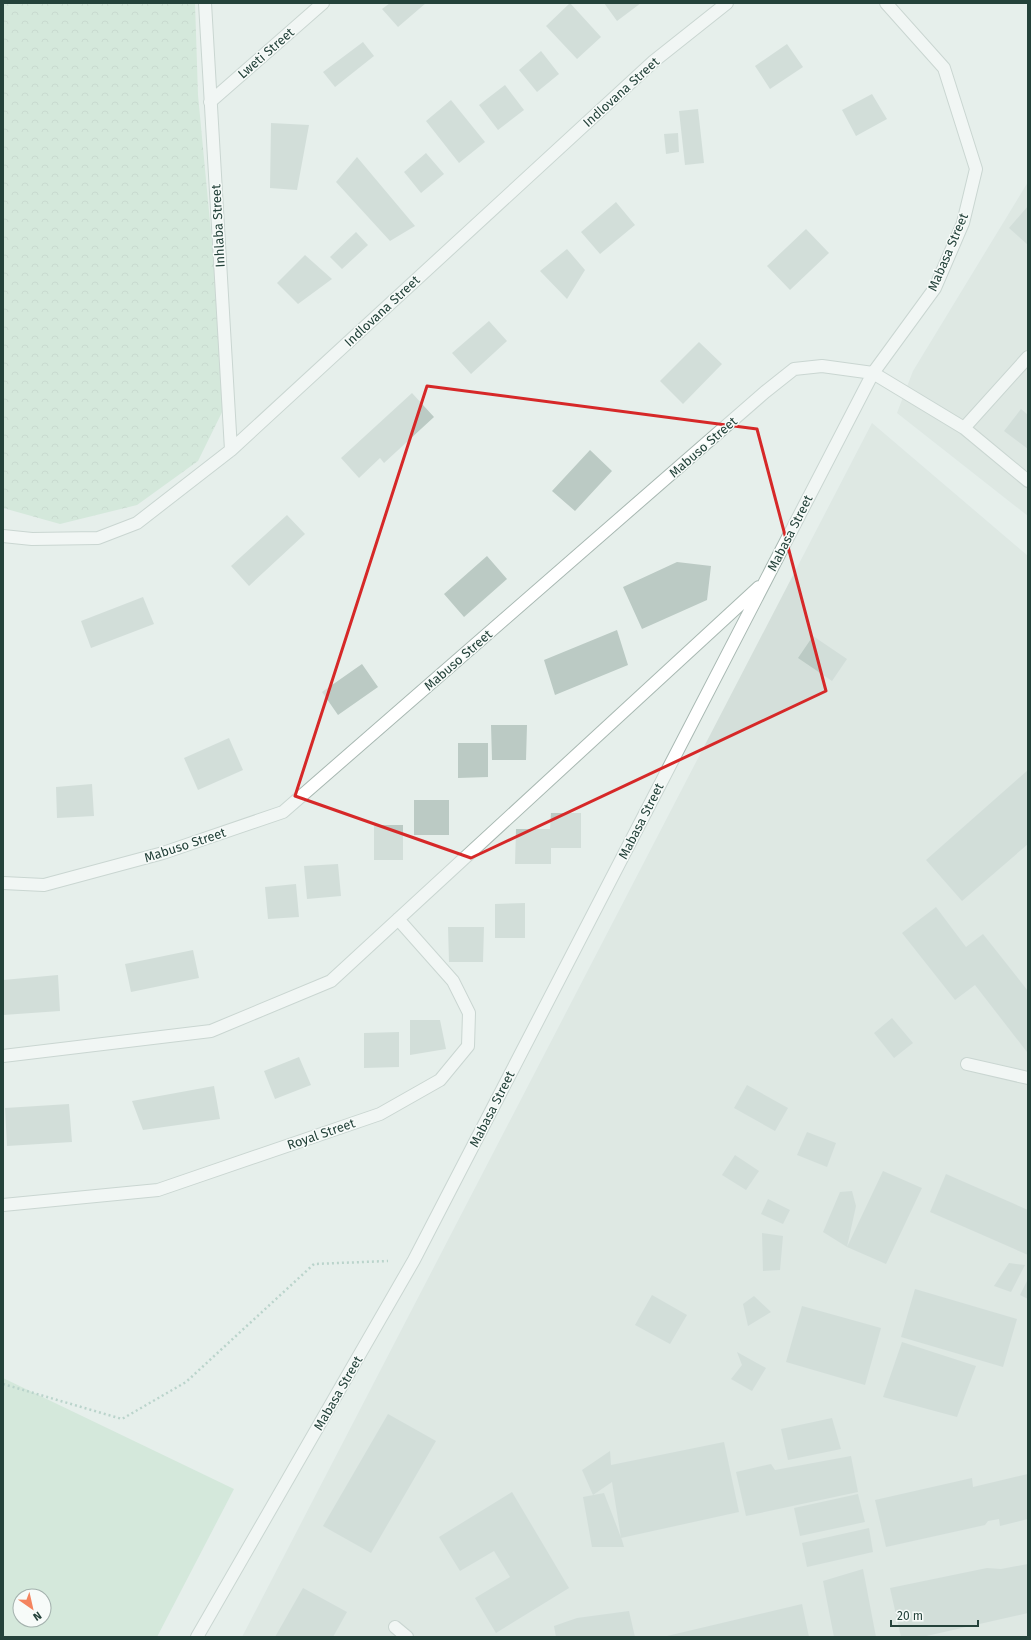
<svg xmlns="http://www.w3.org/2000/svg" width="1031" height="1640" viewBox="0 0 1031 1640" font-family="'Fira Sans',sans-serif">
<defs>
<pattern id="forest-crowns" width="20" height="18" patternUnits="userSpaceOnUse"><rect width="20" height="18" fill="#bfe0c8"/><path d="M2 6a3 3 0 1 1 6 0M12 15a3 3 0 1 1 6 0" fill="none" stroke="#a4c1ad"/></pattern>
</defs>
<rect width="100%" height="100%" fill="#e6efeb"/>
<path fill="#d4dfda" d="M1028 182V516L897 413 913 371Z
M872 423 1028 556V1637H242Z"/>
<path fill="#bfe0c8" fill-rule="evenodd" d="M3 1378 234 1489 157 1637H3ZM20 1596H44V1620H20Z"/>
<path fill="url(#forest-crowns)" d="M3 3H195L198 95 227 402 198 461 137 505 60 524 3 508Z"/>
<path fill="#bbcac4" d="M390 3H426L398 27 382 9Z
M570 3 601 37 577 59 546 26Z
M604 3H641L617 21Z
M363 42 374 56 335 87 323 72Z
M787 44 803 67 770 89 755 66Z
M541 51 559 74 537 92 519 70Z
M505 85 524 110 498 130 479 105Z
M872 94 887 119 856 136 842 110Z
M451 100 485 142 459 163 426 121Z
M698 109 704 163 685 165 679 111Z
M271 123 309 125 297 190 270 188Z
M678 133 679 152 666 154 664 134Z
M426 153 444 174 421 193 404 172Z
M357 157 415 226 390 241 336 182Z
M616 202 635 225 600 254 581 232Z
M1028 206V245L1009 228Z
M806 229 829 253 790 290 767 266Z
M356 232 368 245 342 269 330 257Z
M567 249 585 270 567 299 540 271Z
M305 255 332 279 298 304 277 283Z
M489 321 507 341 471 374 452 353Z
M699 342 722 364 683 404 660 381Z
M412 393 434 417 384 463 380 458 359 478 341 458Z
M1021 409 1028 415V449L1004 431Z
M590 450 612 471 575 511 552 491Z
M287 515 305 534 249 586 231 566Z
M487 556 507 579 464 617 444 594Z
M677 562 711 566 707 600 642 629 623 587Z
M143 597 154 624 91 648 81 621Z
M617 630 628 665 555 695 544 660Z
M813 636 847 659 832 681 798 658Z
M362 664 378 687 338 715 322 692Z
M491 725H527L526 760H492Z
M229 738 243 770 198 790 184 758Z
M458 743H488V777L458 778Z
M1028 770V844L962 901 926 860Z
M92 784 94 816 57 818 56 787Z
M414 800H449V835H414Z
M551 813H581V848H551V864H515L516 829H550Z
M374 825H403V860H374Z
M338 864 341 896 307 899 304 866Z
M296 884 299 917 268 919 265 887Z
M525 903V938H495V904Z
M936 907 966 947 983 934 1028 991 1027 1052 975 985 955 1000 902 933Z
M448 927H484L483 962H449Z
M193 950 199 978 131 992 125 964Z
M58 975 60 1011 3 1015V980Z
M892 1018 913 1043 894 1058 874 1033Z
M410 1020H440L446 1049 410 1055Z
M399 1032V1067L364 1068V1033Z
M299 1057 311 1085 275 1099 264 1071Z
M747 1085 788 1108 775 1131 734 1108Z
M214 1086 220 1119 143 1130 132 1101Z
M69 1104 72 1142 7 1146 5 1108Z
M807 1132 836 1143 827 1167 797 1155Z
M735 1155 759 1171 746 1190 722 1175Z
M883 1171 922 1188 886 1264 847 1247 823 1232 840 1192 852 1191 856 1206 847 1247Z
M946 1174 1028 1210V1255L930 1212Z
M768 1199 790 1210 783 1224 761 1214Z
M762 1233 783 1236 780 1270 763 1271Z
M1009 1263 1025 1265 1011 1292 994 1286Z
M1028 1279V1299L1020 1295Z
M915 1289 1017 1319 1003 1367 901 1337Z
M652 1295 687 1315 670 1344 635 1325Z
M754 1296 771 1312 748 1326 743 1304Z
M802 1306 881 1328 865 1385 786 1362Z
M902 1342 976 1366 957 1417 883 1397Z
M737 1352 766 1368 752 1391 731 1379 742 1365Z
M388 1414 436 1441 371 1553 323 1526Z
M832 1418 841 1449 788 1460 781 1429Z
M724 1442 739 1512 621 1538 612 1482 593 1495 582 1470 610 1451 611 1465Z
M851 1456 858 1492 746 1516 736 1472 771 1464 775 1470Z
M1028 1474V1519L1000 1526 999 1519 988 1521 985 1525 886 1547 875 1500 972 1478 973 1487Z
M512 1492 569 1588 496 1633 475 1598 510 1577 494 1551 460 1571 439 1537Z
M604 1493 622 1540 624 1547H592L583 1497Z
M858 1494 865 1522 800 1536 794 1508Z
M869 1528 873 1552 807 1567 802 1543Z
M1028 1564V1613L922 1637H901L890 1588 987 1568 1001 1569Z
M863 1569 876 1637H834L823 1581Z
M303 1588 347 1612 333 1637H275Z
M802 1604 809 1637H668L667 1636Z
M629 1611 635 1637H556L554 1626 577 1618Z"/>
<g fill="none" stroke-linecap="round" stroke-linejoin="round">
<defs>
<path id="minor" d="M205 3 231 450
M210 102 323 3
M964 428 1028 357
M3 536 32 539 98 538 137 523 231 450 654 61 727 3
M3 883 44 885 163 853 283 812 765 392 794 369 822 366 873 373 964 428 1028 481
M3 1056 211 1031 331 981 759 587
M967 1064 1028 1078
M3 1205 158 1190 380 1114 440 1080 468 1046 469 1013 453 981 398 919
M395 1627 407 1637
M197 1637 414 1260 873 373 935 288 963 223 976 169 944 68 886 3"/>
</defs>
<use href="#minor" stroke="#a8b8b2" stroke-width="14"/>
<path stroke="#86b3a5" stroke-width="2.5" stroke-dasharray="2 3" stroke-linecap="butt" d="M3 1384 122 1419 186 1382 314 1264 388 1261"/>
<use href="#minor" stroke="#fff" stroke-width="12"/>
</g>
<path d="M0 0H1031V1640H0ZM427 386 757 429 826 691 471 858 295 796Z" fill="#e6efeb" fill-opacity=".55" fill-rule="evenodd"/>
<path fill="none" stroke="#d62828" stroke-width="3" stroke-linejoin="round" d="M427 386 757 429 826 691 471 858 295 796Z"/>
<g text-anchor="middle" dominant-baseline="central" stroke-width="3" stroke-linejoin="round" paint-order="stroke">
<g font-size="13" fill="#24423a" stroke="#f7fbf9">
<text transform="translate(266 53) rotate(-41)">Lweti Street</text>
<text transform="translate(621 92) rotate(-42)">Indlovana Street</text>
<text transform="translate(218 226) rotate(-93)">Inhlaba Street</text>
<text transform="translate(948 252) rotate(-67)">Mabasa Street</text>
<text transform="translate(382 311) rotate(-43)">Indlovana Street</text>
<text transform="translate(703 447) rotate(-41)">Mabuso Street</text>
<text transform="translate(790 533) rotate(-63)">Mabasa Street</text>
<text transform="translate(458 660) rotate(-41)">Mabuso Street</text>
<text transform="translate(641 821) rotate(-63)">Mabasa Street</text>
<text transform="translate(185 845) rotate(-18)">Mabuso Street</text>
<text transform="translate(492 1109) rotate(-63)">Mabasa Street</text>
<text transform="translate(321 1134) rotate(-19)">Royal Street</text>
<text transform="translate(338 1393) rotate(-60)">Mabasa Street</text>
</g>
</g>
<rect width="1031" height="1640" fill="none" stroke="#24423a" stroke-width="8"/>
<g transform="translate(32 1608) rotate(146)"><circle r="19" fill="#f7fbf9" stroke="#a3b1ad"/>
<path d="M0-3L7 15L0 10L-7 15Z" fill="#f4845f"/>
<text y="-6" font-size="11" font-weight="bold" text-anchor="middle" fill="#24423a">N</text>
</g>
<path d="M891 1620v6h87v-6" fill="none" stroke="#24423a" stroke-width="2"/>
<text x="897" y="1620" font-size="12" fill="#24423a" stroke="#f7fbf9" stroke-width="3" paint-order="stroke">20 m</text>
</svg>
